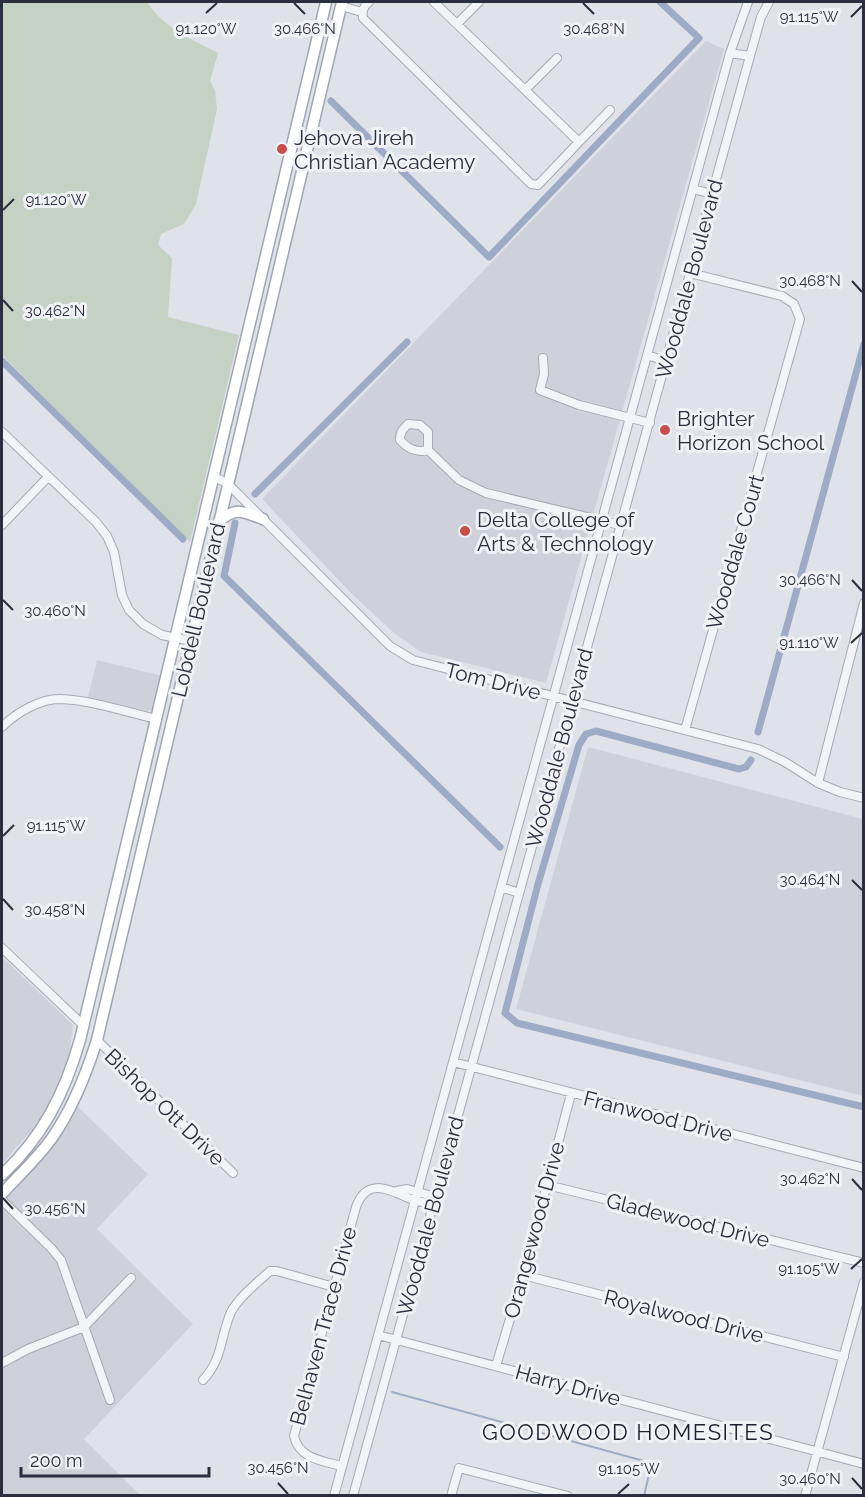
<svg xmlns="http://www.w3.org/2000/svg" width="865" height="1497" viewBox="0 0 865 1497" font-family="Raleway,sans-serif">
<rect width="100%" height="100%" fill="#e0e2e9"/>
<path fill="#cfd1da" d="M706 41 724 49 546 683 421 652 394 633 351 593 262 499Z
M97 660 163 676 154 709 147 711 88 697Z
M588 747 863 819V1096L516 1009Z
M2 957 73 1025 69 1060 56 1091 38 1123 2 1164Z
M76 1105 148 1174 97 1229 193 1324 84 1439 140 1495 2 1496V1199Z"/>
<path fill="#c3d2c2" d="M2 2H147C163 27 192 40 218 53L210 81 215 91 217 109 196 204 184 224 161 234 158 245 172 258 168 317 239 335 190 542 2 355Z"/>
<g fill="none" stroke-linecap="round" stroke-linejoin="round">
<path stroke="#9dabc7" stroke-width="2" d="M392 1392 644 1461 649 1474 644 1496"/>
<path stroke="#9dabc7" stroke-width="7" d="M331 101 489 257 699 38 660 2
M2 361 183 539
M255 494 407 342
M235 523 224 576 500 847
M758 732 864 344
M751 760 746 767 739 769 596 731 586 734 579 745 538 884 505 1013 517 1023 864 1107"/>
<defs>
<path id="minor" d="M369 2C363 7 362 11 363 18L531 184 538 185 579 142
M434 2 579 142 610 110
M341 6 362 12
M457 24 479 2
M730 53 750 56
M525 90 557 58
M693 189 712 194
M647 355 666 361
M543 358 544 374 540 390 579 405 650 423
M2 432 96 522 107 536 114 552 122 595 129 610 143 624 162 635 191 641
M428 450V432L420 425 408 424C402 430 400 432 400 440 408 449 416 453 428 450L459 480 486 493 620 525
M214 477 227 483 390 646 413 660 758 749 785 762 818 783 840 792 864 798
M2 525 48 477
M2 727C16 713 39 699 60 699 92 700 126 712 157 719
M685 730 800 319 794 304 782 296 690 273
M818 783 864 603
M501 887 519 893
M2 948 84 1026
M97 1040 233 1173
M453 1062 864 1168
M547 1185 864 1263
M397 1191 407 1189 436 1197
M2 1200 51 1248 61 1260 110 1400
M523 1275 844 1357
M378 1335 864 1464
M2 1363 28 1349 84 1327 131 1278
M496 1366 523 1275 571 1094
M203 1380C223 1359 220 1337 231 1312 239 1297 257 1283 270 1271H277L334 1287
M342 1466C323 1461 299 1459 294 1436L356 1207C366 1179 386 1188 406 1197 414 1201 425 1202 433 1205
M334 1496 730 53 748 2
M353 1496 750 56 761 17 769 2
M451 1496 459 1468 568 1496
M805 1496 864 1282"/>
<path id="major" d="M219 521C237 506 243 512 263 519
M2 1175C43 1136 64 1095 80 1040L326 2
M2 1194C18 1176 38 1158 52 1138 73 1108 86 1075 97 1040L342 2"/>
</defs>
<use href="#minor" stroke="#a6a8b3" stroke-width="10"/>
<use href="#major" stroke="#a0a5b4" stroke-width="13"/>
<use href="#minor" stroke="#f3f4f7" stroke-width="8"/>
<use href="#major" stroke="#fff" stroke-width="10"/>
</g>
<path fill="none" stroke="#2a2e3f" stroke-width="2" d="M294 3 305 14M583 3 594 14M206 13 217 3M851 17 862 6M3 210 14 199M852 281 862 292M3 300 13 311M852 580 862 591M3 600 13 610M851 643 862 633M3 836 14 825M852 880 862 890M3 899 13 910M852 1179 862 1190M3 1198 13 1209M851 1269 862 1259M852 1478 862 1489M278 1483 288 1494M618 1494 629 1484"/>
<g fill="#c84d4b" stroke="#f0f2f6" stroke-width="2">
<circle cx="282" cy="149" r="6"/>
<circle cx="665" cy="430" r="6"/>
<circle cx="465" cy="531" r="6"/>
</g>
<g text-anchor="middle" dominant-baseline="central" stroke-width="6" stroke-linejoin="round" paint-order="stroke">
<g font-size="21" fill="#2a2e3f" stroke="#f0f2f6" text-anchor="start">
<text x="294" y="137">Jehova Jireh<tspan x="294" dy="24">Christian Academy</tspan></text>
<text x="677" y="418">Brighter<tspan x="677" dy="24">Horizon School</tspan></text>
<text x="477" y="519">Delta College of<tspan x="477" dy="24">Arts &amp; Technology</tspan></text>
</g>
<g font-size="21" fill="#2a2e3f" stroke="#f0f2f6">
<text transform="translate(689 279) rotate(-75)">Wooddale Boulevard</text>
<text transform="translate(735 552) rotate(-74)">Wooddale Court</text>
<text transform="translate(198 610) rotate(-77)">Lobdell Boulevard</text>
<text transform="translate(493 681) rotate(14)">Tom Drive</text>
<text transform="translate(559 748) rotate(-75)">Wooddale Boulevard</text>
<text transform="translate(165 1107) rotate(44)">Bishop Ott Drive</text>
<text transform="translate(658 1116) rotate(14)">Franwood Drive</text>
<text transform="translate(430 1216) rotate(-75)">Wooddale Boulevard</text>
<text transform="translate(688 1220) rotate(14)">Gladewood Drive</text>
<text transform="translate(534 1230) rotate(-75)">Orangewood Drive</text>
<text transform="translate(684 1316) rotate(14)">Royalwood Drive</text>
<text transform="translate(323 1326) rotate(-75)">Belhaven Trace Drive</text>
<text transform="translate(568 1385) rotate(15)">Harry Drive</text>
</g>
<g font-size="22" letter-spacing="1.5" fill="#1c1f30" stroke="#f0f2f6">
<text x="628" y="1432">GOODWOOD HOMESITES</text>
</g>
</g>
<g font-size="15" text-anchor="middle" fill="#2a2e3f" stroke="#f0f2f6" stroke-width="6" stroke-linejoin="round" paint-order="stroke">
<text x="809" y="22">91.115°W</text>
<text x="206" y="34">91.120°W</text>
<text x="305" y="34">30.466°N</text>
<text x="594" y="34">30.468°N</text>
<text x="56" y="205">91.120°W</text>
<text x="810" y="286">30.468°N</text>
<text x="55" y="316">30.462°N</text>
<text x="810" y="585">30.466°N</text>
<text x="55" y="616">30.460°N</text>
<text x="809" y="648">91.110°W</text>
<text x="56" y="831">91.115°W</text>
<text x="810" y="885">30.464°N</text>
<text x="55" y="915">30.458°N</text>
<text x="810" y="1184">30.462°N</text>
<text x="55" y="1214">30.456°N</text>
<text x="809" y="1274">91.105°W</text>
<text x="278" y="1473">30.456°N</text>
<text x="629" y="1474">91.105°W</text>
<text x="810" y="1484">30.460°N</text>
</g>
<rect width="865" height="1497" fill="none" stroke="#2a2e3f" stroke-width="6"/>
<path d="M21 1467v9h188v-9" fill="none" stroke="#2a2e3f" stroke-width="3"/>
<text x="30" y="1467" font-size="18" fill="#2a2e3f" stroke="#f0f2f6" stroke-width="4.5" paint-order="stroke">200 m</text>
</svg>
